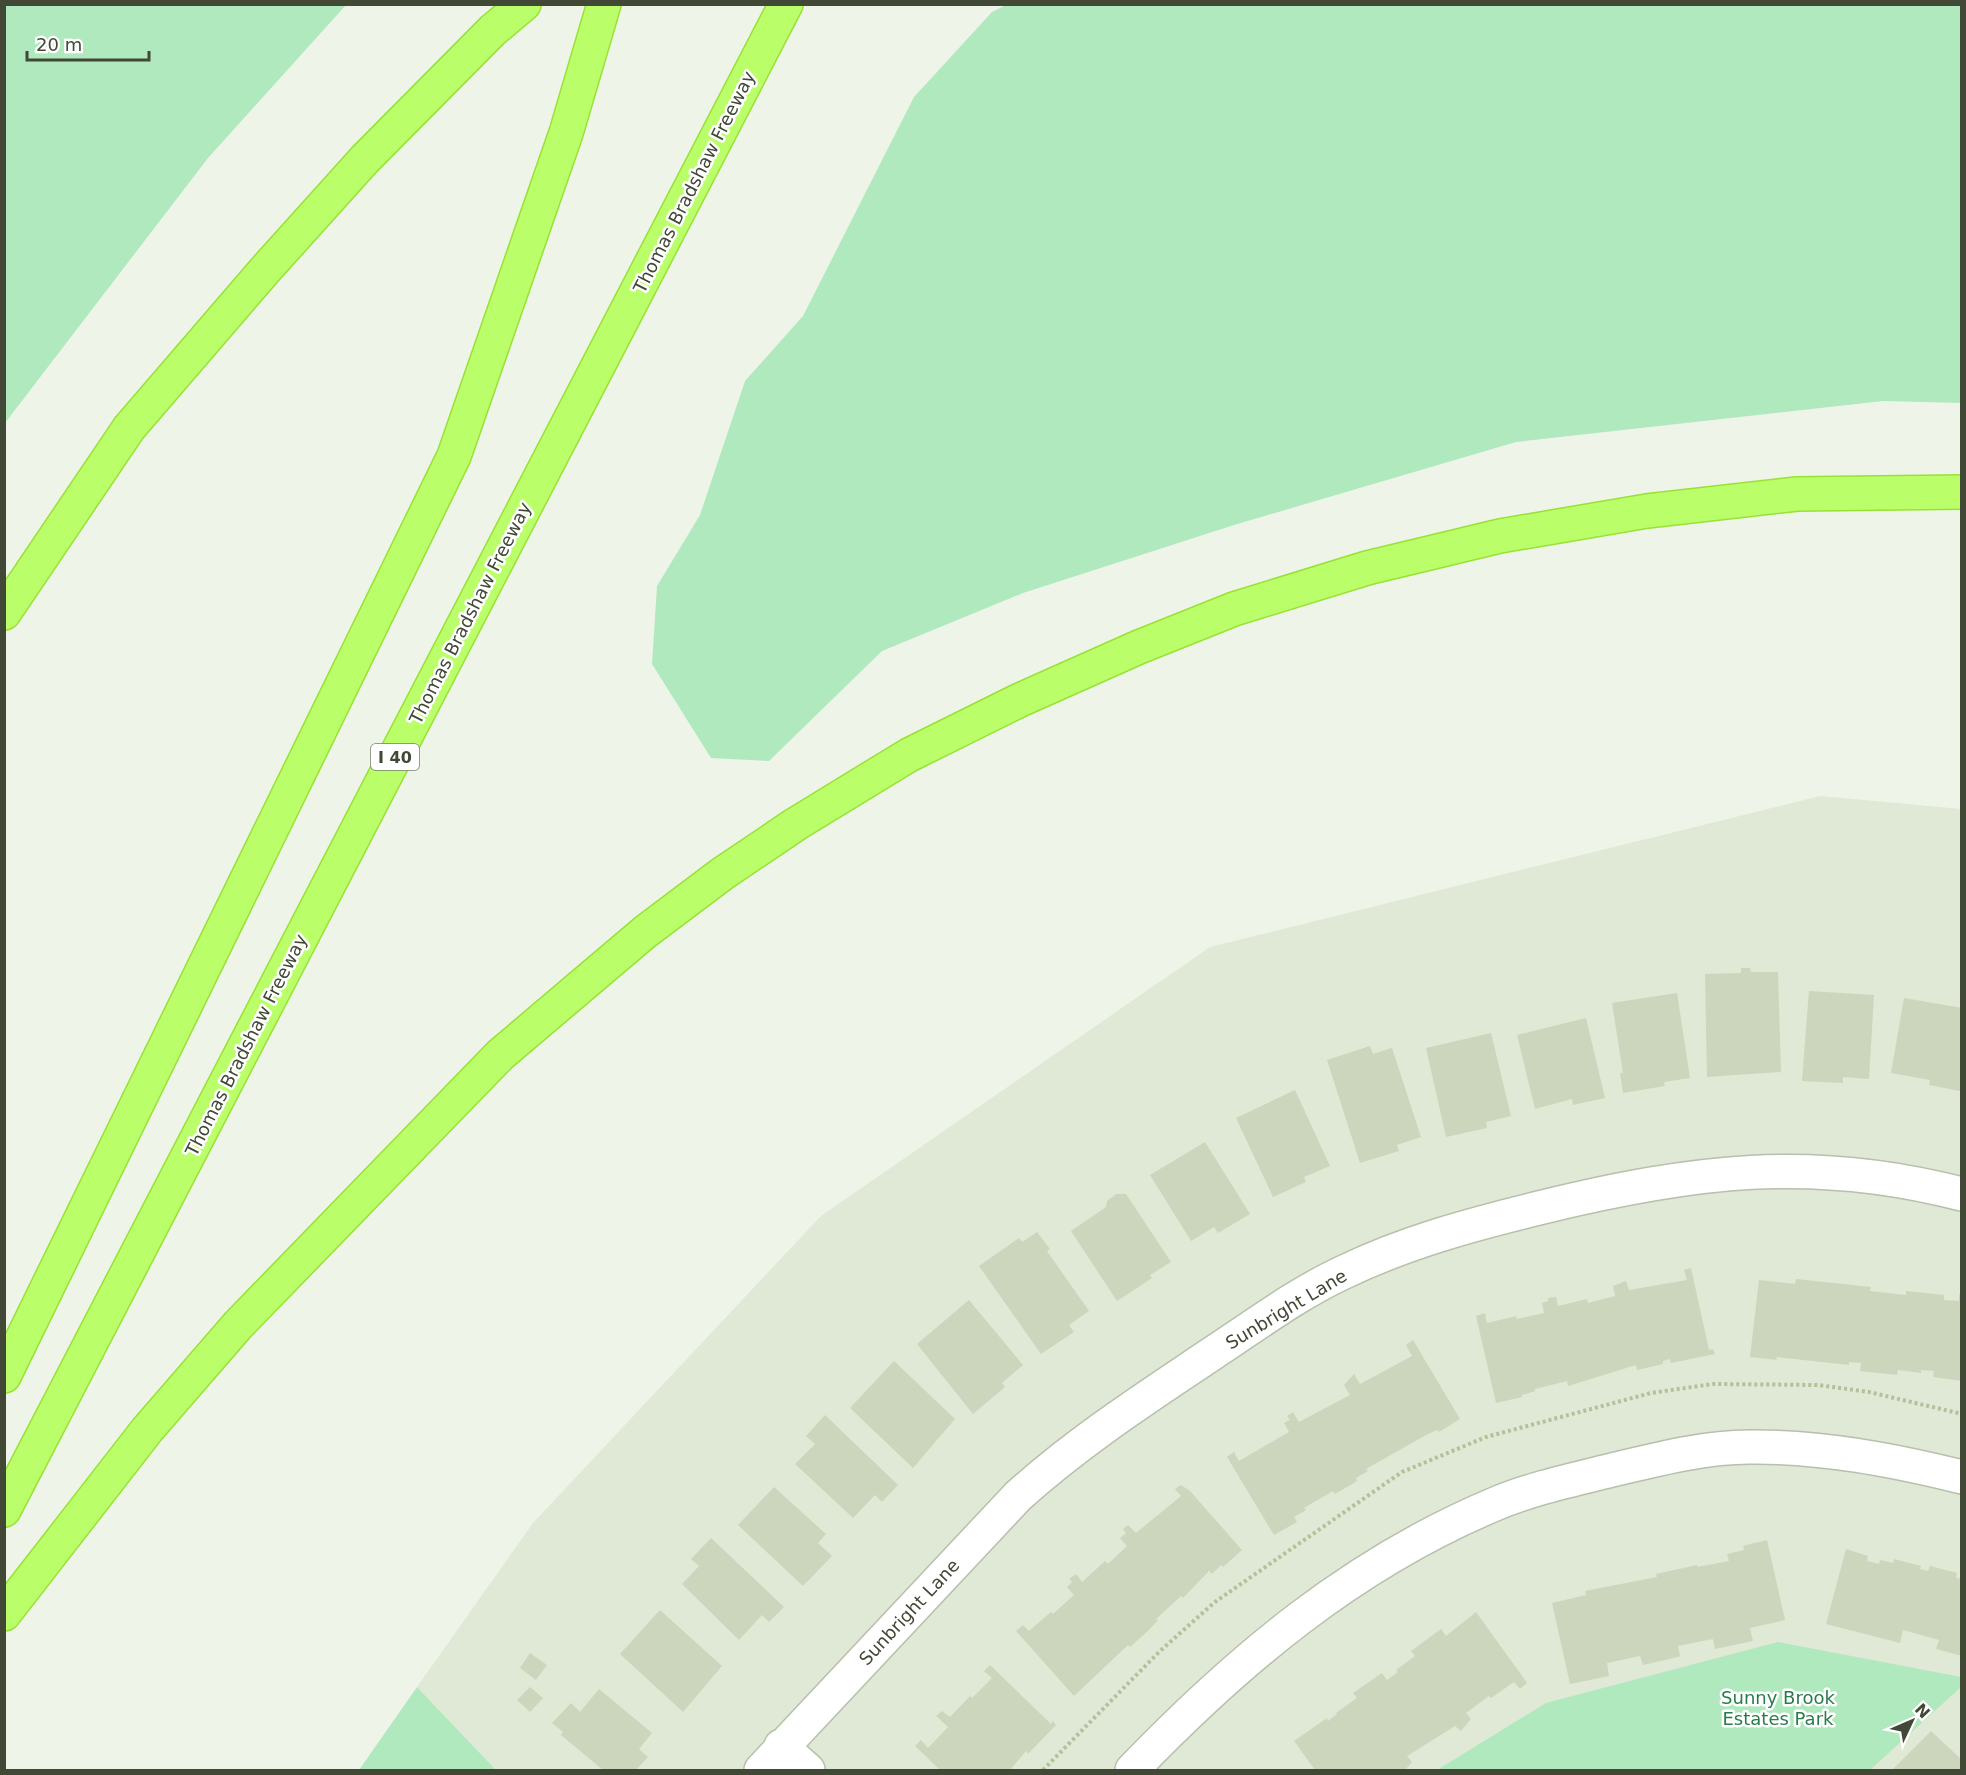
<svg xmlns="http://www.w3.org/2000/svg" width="1966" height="1775" viewBox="0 0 1966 1775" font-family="'DejaVu Sans',sans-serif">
<rect width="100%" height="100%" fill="#eef4e8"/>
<path fill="#e0e8d6" d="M1820 796 1961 809V1770H496L417 1687 533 1523 821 1216 1210 947Z"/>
<path fill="#b0e9be" d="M5 4 346 5 208 158 5 423Z
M1006 5H1961V403L1883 401 1516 442 1234 525 1023 593 882 651 769 761 711 758 652 664 657 586 700 515 745 381 803 316 914 97 992 12Z
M1778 1642 1961 1677V1687L1870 1770H1437L1546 1703Z
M417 1687 496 1770H359Z"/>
<path fill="#ccd6bd" d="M1741 968H1750L1751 972H1778L1781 1072 1707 1077 1705 974 1741 973Z
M1809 991 1874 995 1869 1079 1843 1077V1083L1802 1081Z
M1677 993 1690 1078 1664 1082 1665 1086 1623 1093 1620 1073H1623L1612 1003Z
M1904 998 1962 1008 1960 1091 1929 1085 1930 1080 1891 1073Z
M1586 1018 1605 1098 1573 1105 1572 1099 1535 1109 1517 1035Z
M1491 1033 1511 1116 1486 1122 1487 1128 1446 1137 1426 1048Z
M1370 1046 1373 1054 1392 1048 1421 1137 1397 1145 1399 1151 1360 1163 1327 1060Z
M1295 1090 1330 1166 1304 1177 1306 1182 1273 1197 1236 1118Z
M1205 1142 1250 1214 1218 1233 1214 1227 1191 1241 1150 1175Z
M1116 1194H1126L1171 1262 1150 1275 1152 1278 1117 1301 1071 1231 1106 1207 1107 1201Z
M1037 1232 1050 1249 1047 1251 1089 1311 1069 1325 1074 1332 1041 1354 979 1266 1019 1238 1022 1242Z
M1691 1268 1709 1350 1713 1349 1715 1354 1671 1363 1670 1359 1663 1361V1364L1637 1370 1636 1365 1568 1386 1567 1381 1535 1389V1391L1522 1395V1397L1496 1403 1476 1316 1485 1313 1487 1323 1516 1316 1517 1319 1544 1313 1542 1303 1548 1301V1298L1556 1297 1558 1306 1587 1299 1588 1303 1615 1296 1613 1286 1626 1281 1629 1290 1687 1280 1684 1270Z
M1796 1279 1871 1287 1870 1291 1906 1295V1291L1944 1295V1300L1959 1301V1294H1962V1381L1933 1377 1934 1371 1921 1370V1373L1898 1370 1897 1375 1860 1371 1861 1363 1849 1362V1365L1776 1357 1777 1360 1750 1357 1759 1280 1795 1284Z
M969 1300 1023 1365 1002 1383 1005 1387 973 1414 917 1344Z
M1413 1340 1460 1419 1439 1432 1437 1430 1426 1435 1366 1469 1368 1471 1356 1478 1357 1481 1335 1494 1333 1491 1304 1508 1306 1510 1294 1517 1297 1522 1274 1535 1227 1457 1234 1452 1239 1461 1289 1432 1284 1423 1290 1420 1287 1416 1293 1412 1299 1422 1350 1395 1344 1385 1354 1374 1360 1384 1412 1356 1406 1345Z
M894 1361 955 1419 913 1468 850 1408Z
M825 1415 898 1485 882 1502 875 1495 853 1518 795 1464 815 1444 806 1436Z
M1181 1485 1190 1491 1242 1550 1223 1567 1221 1565 1212 1574 1209 1571 1183 1598 1181 1596 1156 1619 1158 1620 1149 1630 1130 1647 1128 1645 1074 1696 1016 1631 1023 1625 1029 1631 1051 1612 1053 1614 1074 1595 1067 1587 1072 1582 1069 1579 1076 1574 1082 1582 1105 1561 1108 1564 1127 1546 1120 1538 1126 1533 1123 1529 1128 1525 1136 1533 1181 1496 1175 1489Z
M774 1487 826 1534 818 1543 832 1556 803 1586 738 1525Z
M711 1538 784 1607 769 1622 762 1615 739 1640 682 1584 699 1566 691 1559Z
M1767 1540 1785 1620 1750 1628 1753 1641 1715 1649 1713 1639 1678 1646 1680 1656 1678 1657 1643 1665 1640 1656 1607 1663 1609 1676 1570 1684 1552 1603 1586 1595 1585 1591 1657 1577 1656 1574 1697 1565V1567L1729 1561 1727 1554 1744 1550 1743 1546Z
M1846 1549 1868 1556 1867 1561 1879 1564 1880 1560 1893 1563 1894 1559 1921 1566 1920 1569 1928 1571 1930 1566 1957 1573 1956 1578 1962 1579V1656L1936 1649 1939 1640 1903 1630 1900 1643 1826 1624Z
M660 1610 722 1666 683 1712 620 1654Z
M1476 1612 1527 1683 1520 1689 1514 1682 1491 1698 1489 1696 1466 1713 1471 1719 1461 1731 1455 1726 1407 1756 1412 1762 1405 1770H1315L1294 1741 1327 1718 1328 1721 1337 1714 1336 1713 1357 1698 1353 1693 1382 1673 1387 1680 1398 1672 1396 1670 1415 1656 1411 1651 1441 1629 1446 1636Z
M530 1653 547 1665 536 1680 520 1668Z
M990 1665 1051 1724 1053 1721 1056 1725 1028 1754 1026 1751 1010 1770H940L915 1746 921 1740 928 1748 948 1727 936 1716 942 1711 950 1717 970 1696 972 1698 992 1678 984 1671Z
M530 1687 543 1698 530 1712 517 1700Z
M599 1689 652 1733 639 1749 648 1757 636 1770H603L561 1735 563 1732 552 1723 571 1703 580 1712Z
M1931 1731 1962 1760V1770H1892Z"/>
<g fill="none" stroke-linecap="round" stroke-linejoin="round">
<defs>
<path id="minor" d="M781 1746 808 1770
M761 1770 1018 1496C1078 1442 1143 1400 1210 1355 1253 1327 1295 1295 1342 1273 1406 1242 1473 1224 1543 1207 1691 1171 1811 1155 1962 1194
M1132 1770C1238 1660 1352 1564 1495 1504 1533 1488 1576 1479 1616 1469 1658 1459 1705 1447 1749 1447 1820 1446 1893 1460 1962 1477"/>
<path id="highway" d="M4 613 129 428 265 270 365 159 493 30 524 4
M4 1376 454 456 566 133 604 4
M4 1510 786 4
M4 1614 147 1430 238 1325 500 1055 645 932 722 874 796 824 909 755 1020 700 1139 647 1234 609 1367 568 1500 536 1647 511 1797 494 1962 492"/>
</defs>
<use href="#minor" stroke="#b7c0aa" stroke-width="36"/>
<use href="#highway" stroke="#99e135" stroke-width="36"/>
<path stroke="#b1c29b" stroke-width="4" stroke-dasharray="3 3" stroke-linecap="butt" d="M1043 1770 1159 1652 1215 1602 1402 1472 1486 1437 1651 1393 1713 1384 1818 1385 1869 1392 1962 1414"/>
<use href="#minor" stroke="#fff" stroke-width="33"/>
<use href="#highway" stroke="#baff69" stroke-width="33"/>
</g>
<g text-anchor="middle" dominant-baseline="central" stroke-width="5" stroke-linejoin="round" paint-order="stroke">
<rect fill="#fff" stroke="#7a7f72" stroke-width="1.5" x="371" y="744" width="48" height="26" rx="4.5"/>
<g font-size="16" font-weight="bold" fill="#414836">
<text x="395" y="757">I 40</text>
</g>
<g font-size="18" fill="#414836" stroke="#fff">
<text transform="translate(694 182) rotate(-63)">Thomas Bradshaw Freeway</text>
<text transform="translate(470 613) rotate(-63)">Thomas Bradshaw Freeway</text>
<text transform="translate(246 1045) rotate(-63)">Thomas Bradshaw Freeway</text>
<text transform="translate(1286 1309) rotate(-31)">Sunbright Lane</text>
<text transform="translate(909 1612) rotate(-47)">Sunbright Lane</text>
</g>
<g font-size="18" fill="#287c4a" stroke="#fff">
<text x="1778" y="1697">Sunny Brook<tspan x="1778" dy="21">Estates Park</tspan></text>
</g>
</g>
<rect width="1966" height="1775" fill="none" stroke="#414836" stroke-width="12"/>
<g transform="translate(1912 1721) rotate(46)" stroke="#ffffff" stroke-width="4.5" paint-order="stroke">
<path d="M0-4.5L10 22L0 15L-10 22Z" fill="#414836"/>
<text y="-9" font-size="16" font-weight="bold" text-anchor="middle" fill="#414836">N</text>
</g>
<path d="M27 51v9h122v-9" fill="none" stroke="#414836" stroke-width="3"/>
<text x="36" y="51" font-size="18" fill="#414836" stroke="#ffffff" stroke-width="4.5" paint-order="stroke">20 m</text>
</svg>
